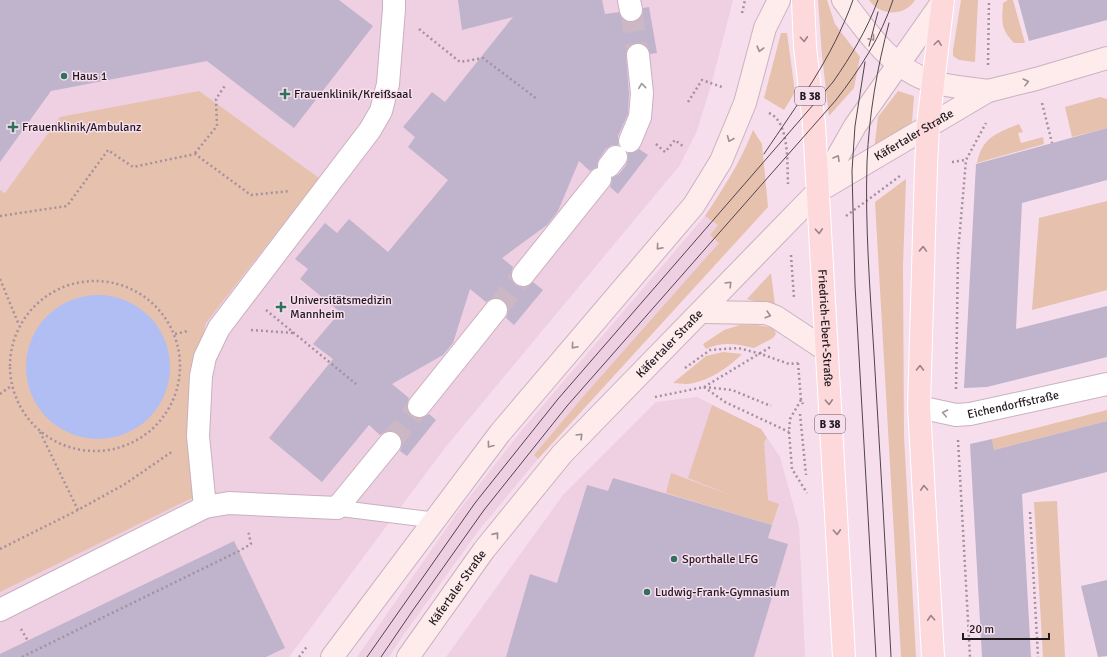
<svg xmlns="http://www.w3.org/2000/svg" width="1107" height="657" viewBox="0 0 1107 657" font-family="Signika,sans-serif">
<rect width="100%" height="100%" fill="#f7deed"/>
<path fill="#efcfe2" d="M0 0H733L713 78 697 131 680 165 444 449 289 657H0Z
M705 216 718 225 719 243 684 284 581 399 534 455 538 459 479 530 402 637 389 657H357L457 513 522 430Z
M697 397 761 429 780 457 799 526 805 657H446L563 495 656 402Z"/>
<path fill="#e6c1ae" d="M818 0H827L835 24 860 57 854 88 829 116 822 56Z
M869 0H915C905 17 879 16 869 0Z
M961 0H978L975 62 959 60 953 56V50Z
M1008 0H1013L1025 43H1014C1000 28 1002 22 1003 3Z
M781 33H787L795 92 784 110 764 98Z
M199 91 319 178 206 323 191 381 194 497 0 592V190L5 193 60 117Z
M898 91 914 96 912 122 874 150 878 117Z
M1100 97 1107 99V128L1072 137 1065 107Z
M1019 124 1023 132 1018 133 1021 143 1043 137 1044 144 977 163C982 137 997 133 1019 124Z
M753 130 762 144 768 207 538 459 534 455 581 399 719 243 710 235 718 225 705 216C723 189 741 161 753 130Z
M906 179 903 266 904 436 916 657H901L875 202Z
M1107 201V290L1032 310 1039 218Z
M771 273 775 305 750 300 747 299Z
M740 325C753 324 763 325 774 329L776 334 773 338 754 348C738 344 721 341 706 349L703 344 724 330Z
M723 352 742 354C728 368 706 383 686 384 682 384 677 383 673 383L706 356Z
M712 405 761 429 767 438 764 442 768 500 779 504 772 525 666 493 671 473 738 498 688 478Z
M1107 410V421L994 450 992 439Z
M1057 501 1065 657H1043L1034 502Z"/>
<path fill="#b1bef3" d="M26 367a72 72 0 1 1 144 0a72 72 0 1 1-144 0Z"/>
<path fill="#bfb4cb" d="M0 0H339L373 26 294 128 207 61 51 91 0 162Z
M458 0H602L605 14 619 12 622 19 627 22H633L640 19 643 14V8L649 7 657 53 650 54 648 47 643 44 637 43 631 45 627 50 626 56 629 93 628 114 618 136V145H612L606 149 599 159 597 167 590 171 579 161 558 211 547 225 502 258 513 267 511 273V279L516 285 521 287H527L533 282 543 290 514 325 506 318 508 312 507 305 504 301 498 298 491 299 486 302 470 289 453 343 443 355 392 384 409 398 407 404 408 411 411 415 417 418 424 417 429 414 436 420 407 456 400 451 402 445V439L398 433 392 431H386L380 435 369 425 322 482 269 438 333 359 313 344 340 312 300 279 308 269 295 259 325 223 337 233 349 219 388 252 448 180 408 147 415 137 403 127 432 92 445 102 513 17 462 30Z
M1018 0H1107V20L1029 41Z
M1107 128V180L1022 203 1016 329 1107 306V357L987 387 964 388 976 164Z
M639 149 648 155 618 194 610 187 612 181V178L619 174 626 165 628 159V153H632Z
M1107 421V472L1022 494 1031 657H982L970 444 992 439 994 450Z
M613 478 772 525 768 538 788 544 754 657H506L530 574 557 583 587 485 608 491Z
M234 541 285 648 266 657H0V654Z
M1107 580V656L1098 657 1081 586Z"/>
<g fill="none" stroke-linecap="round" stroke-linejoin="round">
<path stroke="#ccb7c4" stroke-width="22" stroke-dasharray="22 11" stroke-linecap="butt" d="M631 10 638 55
M496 310 523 275
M390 443 419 406"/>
<defs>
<path id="lane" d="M337 508 433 520"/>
<g id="street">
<path d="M629 0 631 10"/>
<path d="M630 141 640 117 642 93 638 55"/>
<path d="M609 166 616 157"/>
<path d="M523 275 600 179"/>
<path d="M419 406 496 310"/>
<path id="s1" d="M919 407 956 415 970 414 1107 384"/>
<path d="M205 507 198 436 201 376 205 357 219 328 370 130 381 111 388 84 394 9V0"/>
<path d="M0 610 205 507 229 503 337 508 390 443"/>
</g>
<g id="secondary">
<path d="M843 0C867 32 892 70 933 82 950 87 970 88 988 91"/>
<path d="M818 191 855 126 943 1"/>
<path d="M702 312 766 313 776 317 826 350"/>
<path d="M332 657 500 433 694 205 721 161 745 103 765 28 779 0"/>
<path id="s2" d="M408 657 484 550 562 454 817 192 988 91 1036 79 1107 58"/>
</g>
<g id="primary">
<path id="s3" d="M803 0 805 47 814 124 844 657"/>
<path d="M933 657 919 407 926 167 928 125 943 0"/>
</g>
</defs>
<use href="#lane" stroke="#c9b1bf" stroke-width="17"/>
<use href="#street" stroke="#c9b1bf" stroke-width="24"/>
<use href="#secondary" stroke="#c9b1bf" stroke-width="24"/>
<use href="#primary" stroke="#fff" stroke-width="24"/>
<path stroke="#a4919c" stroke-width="2.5" stroke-dasharray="2 3" stroke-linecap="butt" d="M742 13 745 0
M419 29 460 62 483 58 537 99
M988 65 989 0
M688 102 702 80 722 87
M1042 103 1052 143
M769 113C790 122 787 165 788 184
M656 144 665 152 675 140 684 147
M195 153 217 126 216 99 226 84
M952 162 966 160
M0 216 67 206 108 150 133 167 195 154 251 195 290 191
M846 216 900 176
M791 255 794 298
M0 279 19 325
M10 366a85 85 0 1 1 170 0a85 85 0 1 1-170 0Z
M266 310 356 384
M251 330 294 333
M175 334 188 331
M798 363 801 400 803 404
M685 368 710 350 738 348 761 354 789 364 798 363
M704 387 772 346
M704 387 732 390 771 406
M956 389 958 253 966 160 986 123
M0 394 11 386
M655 397 704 387 725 402 789 432
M801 400 790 419 789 432 792 469 807 493
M800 414 806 475
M40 432 78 510
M958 440 970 657
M1030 512 1038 657
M0 549 78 510 125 484 173 451
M21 629 28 641
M22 657 239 551 251 544 248 530
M299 657 308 645"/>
<use href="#lane" stroke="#fff" stroke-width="15"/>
<use href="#street" stroke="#fff" stroke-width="22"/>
<use href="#secondary" stroke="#feeced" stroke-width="22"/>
<use href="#primary" stroke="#fdd9dc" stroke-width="22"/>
<path stroke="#50444c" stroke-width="1" d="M889 23C877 68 869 115 867 162 865 226 870 290 874 354 880 455 886 556 891 657
M869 46 878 12
M865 62 855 126 852 171 853 210 855 285 876 657
M764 154C798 103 832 59 853 0
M367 657 475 503 558 399 833 82C851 56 867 30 878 0
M381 657 413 610 484 510 567 406 836 100C860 69 881 37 893 0"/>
</g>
<defs><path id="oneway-chevron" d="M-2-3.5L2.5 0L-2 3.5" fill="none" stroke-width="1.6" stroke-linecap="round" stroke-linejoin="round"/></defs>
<g stroke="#9b8d90">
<use href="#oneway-chevron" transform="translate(872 38) rotate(50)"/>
<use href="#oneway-chevron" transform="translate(760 49) rotate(105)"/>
<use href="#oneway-chevron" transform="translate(1026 82) rotate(-14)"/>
<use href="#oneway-chevron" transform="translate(730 139) rotate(112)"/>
<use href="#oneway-chevron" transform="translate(837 158) rotate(-60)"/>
<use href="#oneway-chevron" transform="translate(659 247) rotate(131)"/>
<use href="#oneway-chevron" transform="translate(729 284) rotate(-46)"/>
<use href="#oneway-chevron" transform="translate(768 315) rotate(16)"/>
<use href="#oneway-chevron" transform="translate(574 346) rotate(131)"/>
<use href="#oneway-chevron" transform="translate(580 436) rotate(-45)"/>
<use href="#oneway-chevron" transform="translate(490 445) rotate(127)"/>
<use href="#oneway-chevron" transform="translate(496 535) rotate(-51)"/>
</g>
<g stroke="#9a8387">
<use href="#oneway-chevron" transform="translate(804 39) rotate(86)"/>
<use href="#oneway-chevron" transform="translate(938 43) rotate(-83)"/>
<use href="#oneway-chevron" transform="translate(819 231) rotate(87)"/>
<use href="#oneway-chevron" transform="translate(923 249) rotate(-88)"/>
<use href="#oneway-chevron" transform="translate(920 368) rotate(-89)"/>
<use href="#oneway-chevron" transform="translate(829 402) rotate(87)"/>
<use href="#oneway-chevron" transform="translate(924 488) rotate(-93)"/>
<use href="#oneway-chevron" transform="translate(837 532) rotate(87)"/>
<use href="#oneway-chevron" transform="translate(931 618) rotate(-93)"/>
</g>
<g stroke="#9c989a">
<use href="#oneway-chevron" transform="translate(642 86) rotate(-96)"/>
<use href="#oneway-chevron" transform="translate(945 413) rotate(-168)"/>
</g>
<g fill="#30705f" stroke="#f7deed" stroke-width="1.5">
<circle cx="64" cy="76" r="4"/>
<path d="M283 88h4v4h4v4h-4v4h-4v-4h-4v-4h4z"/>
<path d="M11 121h4v4h4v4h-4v4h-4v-4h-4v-4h4z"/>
<path d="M279 301h4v4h4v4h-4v4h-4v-4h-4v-4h4z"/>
<circle cx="674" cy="559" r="4"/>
<circle cx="647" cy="592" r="4"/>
</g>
<g text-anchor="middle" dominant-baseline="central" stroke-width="3" stroke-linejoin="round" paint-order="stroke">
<g fill="#f7deed" stroke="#62545d" stroke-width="1">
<rect x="795" y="87" width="30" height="18" rx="3"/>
<rect x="815" y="415" width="30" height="18" rx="3"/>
</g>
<g font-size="11" font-weight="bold" fill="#22191f">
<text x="810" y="96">B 38</text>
<text x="830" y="424">B 38</text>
</g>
<g font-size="12" fill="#22191f" stroke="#f7deed" text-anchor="start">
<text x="72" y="76">Haus 1</text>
<text x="294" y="94">Frauenklinik/Kreißsaal</text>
<text x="22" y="127">Frauenklinik/Ambulanz</text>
<text x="290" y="300">Universitätsmedizin<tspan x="290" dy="14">Mannheim</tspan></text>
<text x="682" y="559">Sporthalle LFG</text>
<text x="655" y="592">Ludwig-Frank-Gymnasium</text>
</g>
<g font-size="12" fill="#22191f" stroke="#f7deed">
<text stroke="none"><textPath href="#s2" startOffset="733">Käfertaler Straße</textPath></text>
<text stroke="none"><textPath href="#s3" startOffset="329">Friedrich-Ebert-Straße</textPath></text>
<text stroke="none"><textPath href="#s2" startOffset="409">Käfertaler Straße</textPath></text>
<text stroke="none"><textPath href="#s1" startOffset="96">Eichendorffstraße</textPath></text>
<text stroke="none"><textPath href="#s2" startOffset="85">Käfertaler Straße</textPath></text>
</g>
</g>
<path d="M963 633v6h86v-6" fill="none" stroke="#22191f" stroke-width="2"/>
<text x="969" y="633" font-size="12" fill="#22191f" stroke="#f7deed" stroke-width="3" paint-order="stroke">20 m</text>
</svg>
